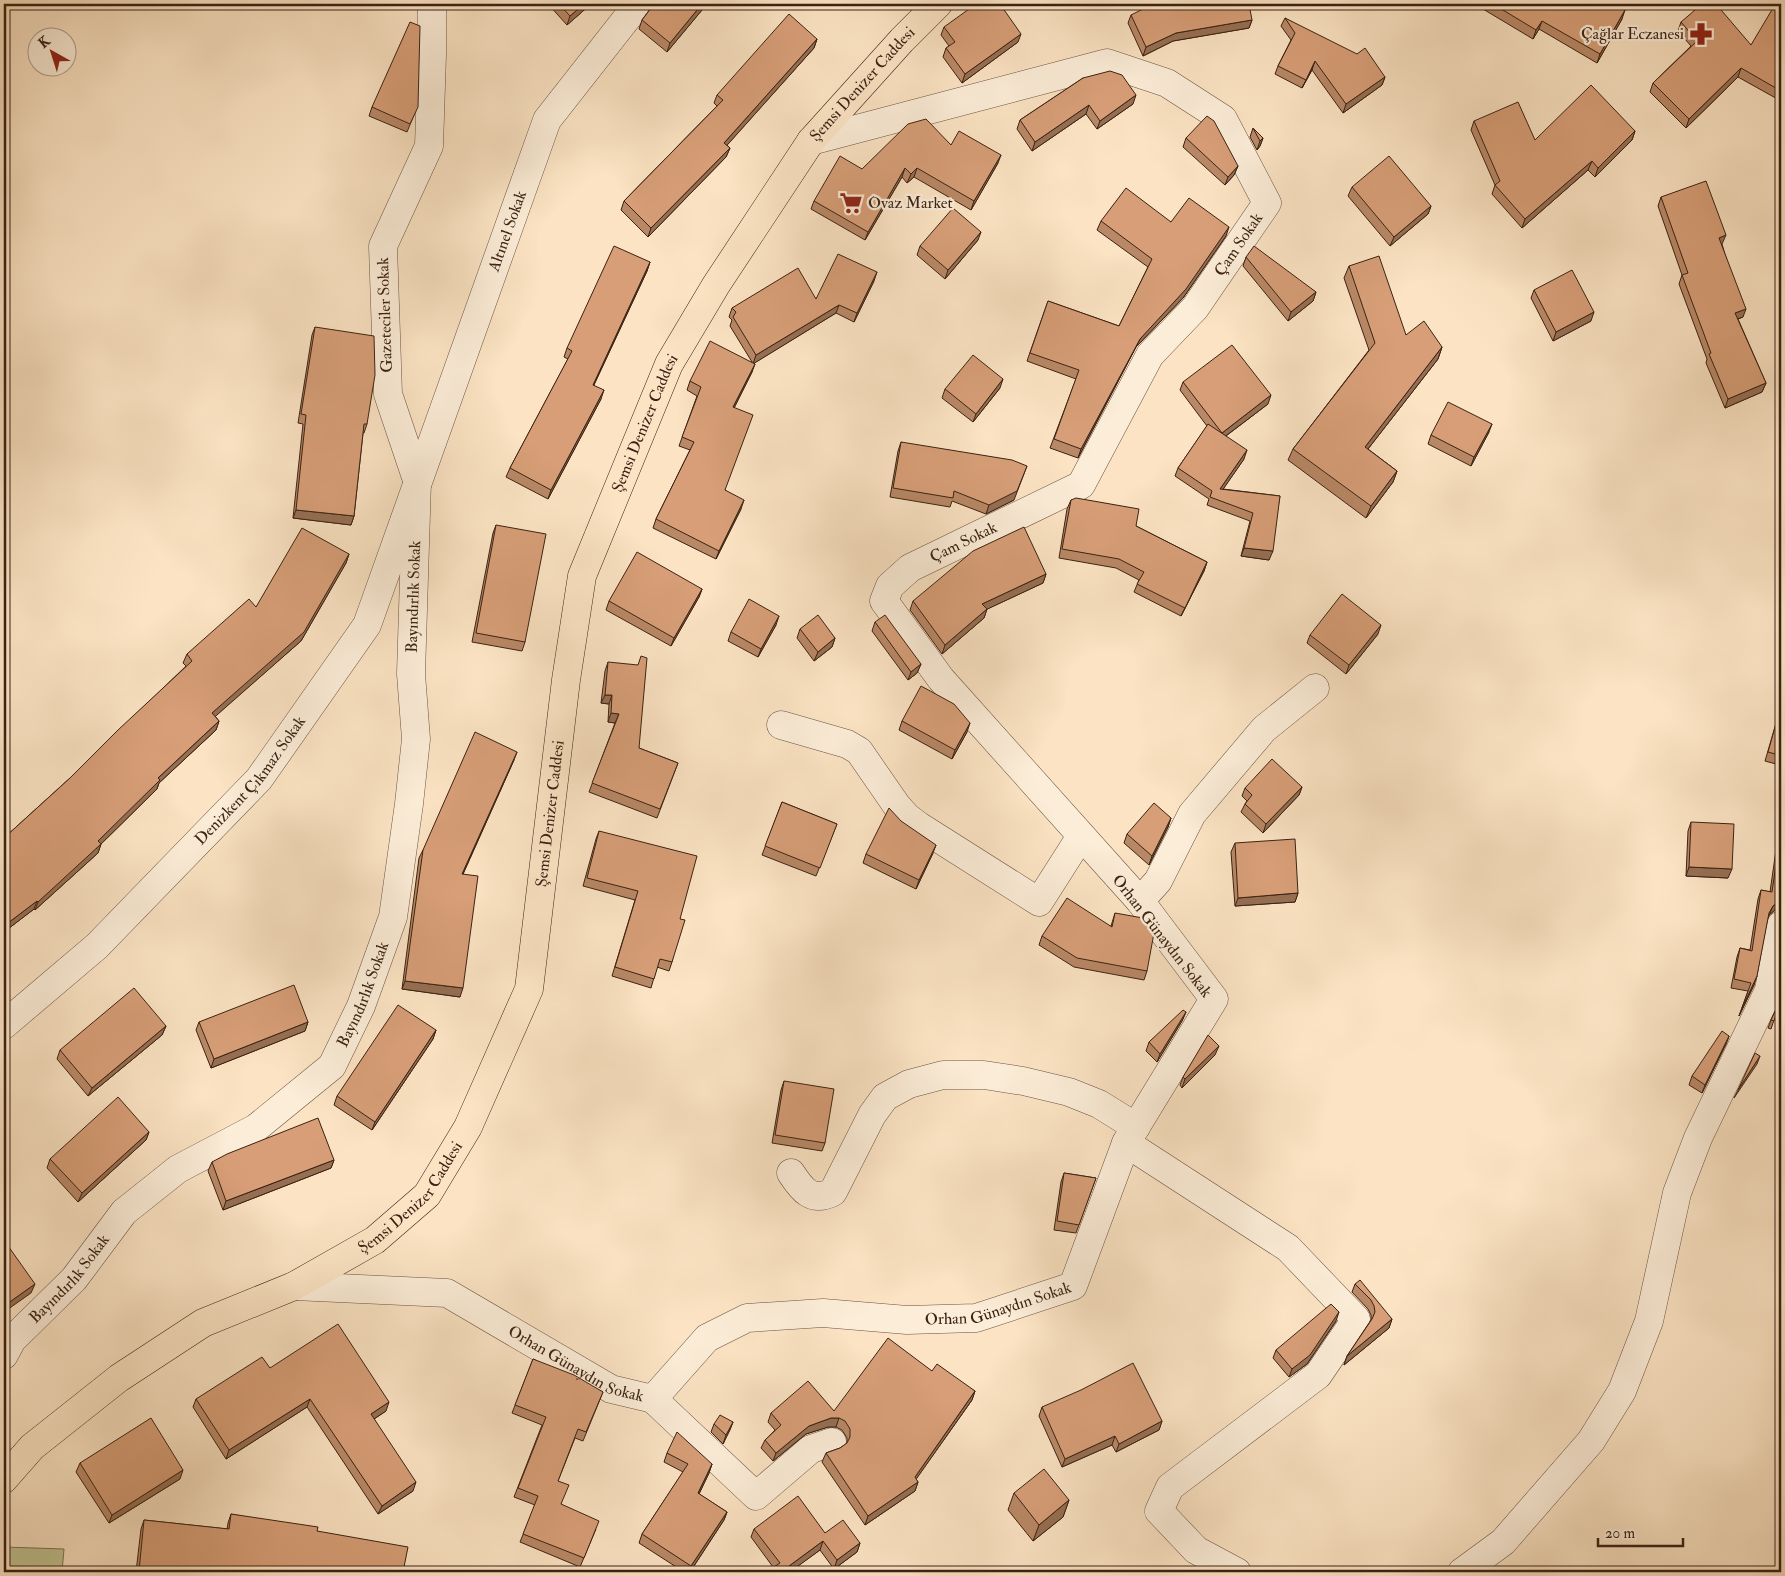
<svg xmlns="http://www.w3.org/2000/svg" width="1785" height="1576" viewBox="0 0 1785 1576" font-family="'IM FELL Double Pica',serif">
<rect width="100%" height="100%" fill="#fbe3c3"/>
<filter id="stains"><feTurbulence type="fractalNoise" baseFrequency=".004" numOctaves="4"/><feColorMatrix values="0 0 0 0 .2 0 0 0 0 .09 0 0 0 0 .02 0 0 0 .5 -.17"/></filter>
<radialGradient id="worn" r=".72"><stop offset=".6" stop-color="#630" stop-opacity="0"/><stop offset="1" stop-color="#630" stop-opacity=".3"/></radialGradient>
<path fill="#c1c392" stroke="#7e7253" d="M4 1547 64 1549 62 1572H4Z"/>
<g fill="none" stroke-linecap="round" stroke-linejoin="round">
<defs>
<g id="minor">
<path d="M781 725 847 744 859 751 897 806 907 817 919 826 1039 902 1081 836"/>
<path d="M1140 901 1158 881 1192 814 1264 729 1315 688"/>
<path id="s1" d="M4 1025 97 946 259 779 367 625 547 120 638 4"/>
<path d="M1126 1143 1288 1248 1356 1319 1318 1375 1170 1487 1159 1511 1196 1550 1237 1572"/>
<path d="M791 1173C802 1190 812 1203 833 1192L872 1115 885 1097 909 1084 943 1075H984L1023 1081 1069 1092 1099 1104 1136 1127"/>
<path id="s2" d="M294 1286 447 1293 611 1389 653 1399"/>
<path id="s3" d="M4 1355 12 1340 74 1279 124 1212 178 1169 256 1128 332 1066 361 1006 393 917 409 804 416 739 411 674 417 480 388 394 383 246 429 146 432 55V4"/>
<path id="s4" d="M653 1399 707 1338 747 1318 823 1313 907 1320 976 1318 1073 1286 1126 1143 1214 999 1140 901 941 679 884 601 890 586 910 568 1081 485 1150 355 1195 308 1267 203 1223 119 1167 83 1107 63 811 141"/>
<path d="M653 1399 756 1496 811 1449 832 1442"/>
<path d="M1462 1572 1503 1542 1591 1441 1622 1391 1649 1321 1677 1193 1698 1138 1769 990 1781 925"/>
</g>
<g id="major">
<path id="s5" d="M4 1479 32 1447 119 1378 203 1323 294 1286 375 1240 427 1195 468 1127 529 989 566 680 582 576 669 364 716 285 811 141 902 40 938 4"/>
</g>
</defs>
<use href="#minor" stroke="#6a5240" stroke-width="29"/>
<use href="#major" stroke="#3a2214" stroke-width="29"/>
<use href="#minor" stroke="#fcedd8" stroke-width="28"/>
<use href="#major" stroke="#fbe3c3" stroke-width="28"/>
</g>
<path fill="#b98866" stroke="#3a2214" d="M548 4H591L567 25Z
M653 4H707L667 52 639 29 642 20 653 5Z
M1485 4H1614L1622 19 1597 63 1539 29 1533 39 1483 9Z
M1781 13V101L1738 77 1686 128 1650 92 1653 83 1691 46 1678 31 1681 22 1751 45Z
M1131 15 1252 20 1249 28 1173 41 1143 56 1128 23Z
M1285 18 1385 77 1382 85 1343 113 1312 70 1302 88 1275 74 1278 66 1291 40 1281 26Z
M944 27 1018 42 962 83 943 57 946 48 949 46 941 35Z
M817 39 814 48 727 145 730 148 726 157 648 237 621 210 624 201 717 106 714 103 717 95Z
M1083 78 1133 104 1097 129 1086 114 1032 151 1017 129 1020 120Z
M372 107 414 115 407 132 369 116Z
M1474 121 1535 140 1635 131 1632 140 1595 177 1588 170 1522 228 1492 194 1495 185 1471 130Z
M1253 128 1263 138 1260 146 1257 150 1250 137Z
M1186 138 1238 166 1234 175 1225 185 1183 147Z
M951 145 998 163 971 210 914 177 907 183 902 177 865 240 811 209 814 201 862 169Z
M1352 187 1431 206 1428 214 1390 246 1348 196Z
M1661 197 1722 244 1743 317 1738 319 1766 383 1762 392 1725 408 1706 363 1707 359 1679 284 1682 275 1658 206Z
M1101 221 1171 222 1226 236 1183 298 1136 347 1078 458 1050 448 1076 379 1027 361 1048 301 1119 326 1148 267 1097 230Z
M978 240 945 279 917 255 920 246Z
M1246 257 1316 292 1313 301 1288 321 1243 266Z
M650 262 647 271 594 385 601 399 548 499 506 477 510 468 568 359 564 357 567 348Z
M1349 266 1406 335 1442 347 1438 359 1368 449 1397 471 1393 482 1366 518 1288 460 1293 449 1369 350 1344 278Z
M874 281 854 322 836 313 754 363 752 372 734 408 725 490 741 509 716 559 653 528 656 519 690 450 679 446 697 396 687 390 690 381 752 362 730 326 732 320 729 317 732 308 816 299Z
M1534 290 1591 321 1553 341 1531 298Z
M315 327 367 424 364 433H363L354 516 351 525 293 518 303 424 298 423 312 335Z
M1183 382 1268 404 1226 436 1244 459 1223 489 1280 496 1269 560 1241 556 1250 521 1207 505 1209 499 1175 476 1178 468 1207 426 1180 390Z
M1000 388 973 422 942 398 945 389Z
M1489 432 1471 466 1428 444 1431 435Z
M901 442 1014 500 986 514 952 501 950 507 890 497 898 451Z
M1071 500 1136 526 1207 562 1204 571 1181 616 1134 592 1139 580 1116 568 1059 558 1067 509Z
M496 525 525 642 522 651 472 642 493 533Z
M349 554 346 563 301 641 215 716 219 721 216 730 159 783 157 789 101 844 98 853 35 910 34 909 4 932V838L70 778 186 666 183 663 187 654 256 607Z
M1046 574 1043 583 987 609 984 618 942 654 910 610 913 601Z
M702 589 699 597 671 646 606 610 609 601Z
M875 622 921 664 917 673 908 680 872 631Z
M776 625 758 657 728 641 731 632Z
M800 629 835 638 832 647 814 661 797 638Z
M1378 634 1346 674 1307 643 1310 635Z
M608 662 639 748 678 763 657 818 589 792 615 723 608 722 609 704 601 703 605 671Z
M1779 713H1781V910H1775L1769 915 1768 917 1754 985 1739 1016 1748 991 1731 988 1737 957 1740 948 1750 950 1758 899 1761 890 1770 892 1778 836 1776 835V764L1765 761Z
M902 721 967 732 952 759 899 730Z
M514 760 463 874 460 997 402 989 419 858 423 850Z
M1302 787 1299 795 1263 833 1241 812 1245 804 1247 801 1242 796 1245 788Z
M782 802 837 824 816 876 762 855Z
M1171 818 1168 827 1149 865 1124 843 1127 834Z
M901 821 933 853 916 889 863 863 866 854Z
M1691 822 1728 878 1686 876 1688 831Z
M599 831 680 919 672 962 669 971 657 967 651 988 612 976 635 900 583 886 596 839Z
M1235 843 1298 893 1295 902 1235 906 1231 852Z
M1115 913 1147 971 1144 980 1074 967 1039 945 1042 936 1111 926Z
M1781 999 1771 1029 1768 1028 1771 1020Z
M1186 1012 1182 1021 1157 1062 1146 1051 1149 1042Z
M199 1022H308L305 1031 211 1068 196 1030Z
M166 1026 162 1035 88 1096 57 1059 60 1050Z
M436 1030 433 1039 372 1130 334 1105 337 1096Z
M1729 1036 1726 1044 1702 1093 1689 1085 1692 1076Z
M1215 1055 1182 1088 1180 1085 1183 1077Z
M784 1081 825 1143 822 1151 772 1143 781 1090Z
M149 1132 146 1140 78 1202 47 1168 50 1159Z
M334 1160 331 1168 223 1210 208 1171 212 1162Z
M1064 1173 1096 1178 1076 1233 1054 1230 1061 1182Z
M1355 1284 1392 1319 1389 1328 1344 1365 1347 1356 1371 1320V1315L1368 1309 1352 1292Z
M1336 1321 1307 1364 1289 1377 1273 1358 1276 1350Z
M533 1359 603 1392 583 1441 575 1438 558 1481 561 1505 596 1529 580 1567 520 1542 535 1505 514 1497 542 1425 512 1413Z
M270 1368 386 1411 374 1419 413 1491 378 1514 307 1407 226 1459 193 1407 196 1399Z
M932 1371 975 1391 972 1400 916 1479 918 1482 915 1491 865 1525 822 1462 826 1453 840 1448 847 1443V1438L842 1430 836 1427H828L806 1434 773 1461 761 1448 765 1440 775 1430 768 1422 771 1413 834 1411Z
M1042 1407 1162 1421 1159 1430 1116 1452 1112 1445 1062 1467 1039 1416Z
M733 1422 723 1444 711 1432 714 1424Z
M667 1453 712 1464 709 1473 699 1494 727 1512 724 1520 690 1572H684L639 1543 642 1534 683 1472 664 1462Z
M80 1463 180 1479 109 1523 76 1472Z
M1014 1493 1069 1500 1063 1517 1033 1541 1008 1510Z
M231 1514 317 1531 403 1572H136L141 1529 144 1520 227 1529 228 1523Z
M754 1529 825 1533 860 1543 857 1552 834 1569 820 1550 792 1570 773 1567 751 1537Z"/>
<path fill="#966f53" stroke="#3a2214" d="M584 4H591L567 25 570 16Z
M702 4H707L667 52 670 43Z
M1625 10 1622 19 1597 63 1600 54Z
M1252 20 1249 28 1173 41 1143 56 1146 47 1176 33Z
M1542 21 1539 29 1533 39 1536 30Z
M1021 34 1018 42 962 83 965 74Z
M817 39 814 48 721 152 724 143Z
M1315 61 1312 70 1302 88 1306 80Z
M1741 68 1738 77 1686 128 1689 119Z
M1385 77 1382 85 1343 113 1346 104Z
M1136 95 1133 104 1097 129 1100 121Z
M1089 105 1086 114 1032 151 1035 142Z
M1635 131 1632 140 1595 177 1598 168Z
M1263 138 1260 146 1257 150 1260 141Z
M730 148 726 157 648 237 651 228Z
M1001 155 998 163 971 210 974 201Z
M1592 161 1588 170 1522 228 1525 219Z
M1238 166 1234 175 1225 185 1228 177Z
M905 168 902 177 865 240 868 232Z
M917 168 914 177 907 183 911 174Z
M1431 206 1428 214 1390 246 1394 237Z
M1229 227 1226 236 1183 298 1136 347 1078 458 1081 449 1140 339Z
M981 232 978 240 945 279 948 270Z
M1726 235 1722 244 1716 246 1719 238Z
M650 262 647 271 590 393 593 385Z
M877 272 874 281 854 322 857 313Z
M1316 292 1313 301 1288 321 1291 312Z
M839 305 836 313 753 364 756 355Z
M1746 309 1743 317 1731 321 1735 313Z
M1594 312 1591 321 1553 341 1556 332Z
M1442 347 1438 359 1361 458 1365 447Z
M755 364 752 372 730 416 733 407Z
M1003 379 1000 388 973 422 976 414Z
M1766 383 1762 392 1725 408 1728 399Z
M604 390 601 399 548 499 551 490Z
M1271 395 1268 404 1219 441 1222 433Z
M1492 424 1489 432 1471 466 1474 457Z
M1247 450 1244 459 1217 498 1220 489Z
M1027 466 1014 500 986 514 989 505Z
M1397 471 1393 482 1366 518 1371 506Z
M744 500 741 509 716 559 719 551Z
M296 510 354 516 351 525 293 518Z
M1244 548 1273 551 1269 560 1241 556Z
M349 554 346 563 301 641 209 722 212 713Z
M1207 562 1204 571 1181 616 1185 608Z
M1046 574 1043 583 979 613 982 604Z
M702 589 699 597 671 646 674 638Z
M987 609 984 618 942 654 945 645Z
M779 616 776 625 758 657 761 649Z
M1381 625 1378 634 1346 674 1349 665Z
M835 638 832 647 814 661 818 652Z
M921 664 917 673 908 680 911 672Z
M605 695H612L609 704 601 703Z
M611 713 619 714 615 723 608 722Z
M219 721 216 730 159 783 157 789 96 849 101 844 98 853 35 910 38 902 98 841 158 778Z
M970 723 967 732 952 759 955 750Z
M517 752 514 760 459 883 462 874Z
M1302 787 1299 795 1263 833 1266 824Z
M1171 818 1168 827 1149 865 1152 856Z
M1779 827H1781V828L1778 836 1776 835Z
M936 845 933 853 916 889 919 880Z
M1689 867 1732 869 1728 878 1686 876Z
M1298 893 1295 902 1235 906 1238 898Z
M37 901 34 909 4 932V926Z
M1778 902H1781V910H1775L1769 915 1766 922 1773 906Z
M1757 976 1754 985 1739 1016 1742 1008Z
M405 981 463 988 460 997 402 989Z
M1186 1012 1182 1021 1157 1062 1160 1054Z
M308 1022 305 1031 211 1068 214 1059Z
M166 1026 162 1035 88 1096 92 1088Z
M436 1030 433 1039 372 1130 375 1122Z
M1729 1036 1726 1044 1702 1093 1705 1085Z
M1219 1046 1215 1055 1182 1088 1185 1079Z
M1760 1056 1757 1064 1734 1098 1738 1090Z
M149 1132 146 1140 78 1202 82 1193Z
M334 1160 331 1168 223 1210 226 1201Z
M35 1284 31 1293 4 1312V1306Z
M1339 1312 1336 1321 1307 1364 1289 1377 1292 1369Z
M1392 1319 1389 1328 1344 1365 1347 1356Z
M975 1391 972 1400 912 1485 915 1477Z
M310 1399 307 1407 226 1459 229 1450Z
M389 1402 386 1411 368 1423 371 1414Z
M831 1418H839L836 1427H828L806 1434 773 1461 776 1453 809 1426Z
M1162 1421 1159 1430 1116 1452 1119 1444Z
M733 1422 730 1430 723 1444 726 1435Z
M1115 1436 1112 1445 1062 1467 1065 1459Z
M712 1464 709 1473 695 1502 698 1493Z
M183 1470 180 1479 109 1523 112 1515Z
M416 1482 413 1491 378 1514 382 1506Z
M918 1482 915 1491 865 1525 868 1516Z
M1069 1500 1063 1517 1033 1541 1039 1525Z
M727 1512 724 1520 690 1572H689L691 1566Z
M823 1541 820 1550 790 1572 789 1566Z
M860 1543 857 1552 834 1569 837 1560Z"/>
<path fill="#d79e77" stroke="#3a2214" d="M559 4H584L570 16Z
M654 4H702L670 43 642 20Z
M976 4H1000L1021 34 965 74 946 48 955 42 944 27Z
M1153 4H1249L1252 20 1176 33 1146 47 1131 15Z
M1493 4H1614L1625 10 1600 54 1542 21 1536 30Z
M1702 4H1716L1751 45 1773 8 1781 13V91L1741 68 1689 119 1653 83 1697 41 1681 22Z
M789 14 817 39 724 143 730 148 651 228 624 201 723 100 717 95Z
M1285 18 1357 54 1365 48 1385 77 1346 104 1315 61 1306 80 1278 66 1295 33Z
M410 22 420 26 418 107 410 124 372 107Z
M1110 71 1122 75 1136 95 1100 121 1089 105 1035 142 1020 120 1083 78Z
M1591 85 1635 131 1598 168 1592 161 1525 219 1495 185 1500 181 1474 121 1518 102 1535 140Z
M1207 116 1214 121 1238 166 1228 177 1186 138Z
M926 119 951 145 959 131 1001 155 974 201 917 168 911 174 905 168 868 232 814 201 840 156 862 169 908 124Z
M1253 128 1263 138 1260 141Z
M1389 156 1431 206 1394 237 1352 187Z
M1706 181 1726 235 1719 238 1746 309 1735 313 1766 383 1728 399 1709 354 1711 353 1682 275 1688 273 1661 197Z
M1126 188 1171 222 1189 198 1229 227 1186 289 1140 339 1081 449 1054 439 1079 370 1030 353 1048 301 1119 326 1152 259 1101 221Z
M953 208 981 232 948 270 920 246Z
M614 246 650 262 593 385 604 390 551 490 510 468 572 351 567 348Z
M1254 246 1316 292 1291 312 1246 257Z
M838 254 877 272 857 313 839 305 756 355 733 317 736 312 732 308 798 268 816 299Z
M1379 256 1406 335 1424 321 1442 347 1365 447 1397 471 1371 506 1293 449 1375 343 1349 266Z
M1572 270 1594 312 1556 332 1534 290Z
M315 327 374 336 375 375 367 424H364L354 516 296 510 306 415 301 414Z
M710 341 755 364 733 407 753 415 725 490 744 500 719 551 656 519 694 442 682 437 701 387 690 381Z
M1232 345 1271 395 1222 433 1183 382Z
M973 355 1003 379 976 414 945 389Z
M1448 402 1492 424 1474 457 1431 435Z
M1208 424 1247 450 1220 489 1280 496 1273 551 1244 548 1253 513 1210 497 1212 491 1178 468Z
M901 442 1012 460 1027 466 1017 491 989 505 954 491 953 498 893 488Z
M1076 498 1139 509 1136 526 1207 562 1185 608 1137 584 1144 572 1119 559 1062 549 1071 500Z
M496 525 546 534 525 642 476 633Z
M1024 527 1046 574 982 604 987 609 945 645 913 601 973 551Z
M302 528 349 554 304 632 212 713 219 721 158 778 160 780 98 841 101 844 38 902 37 901 4 926V838L70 778 118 730 192 661 187 654 249 599 256 607Z
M637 552 702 589 674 638 609 601Z
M1342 594 1381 625 1349 665 1310 635Z
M749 599 779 616 761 649 731 632Z
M818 615 835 638 818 652 800 629Z
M885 615 921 664 911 672 875 622Z
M641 656 647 658 639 748 678 763 660 809 592 783 619 714 611 713 612 695H605L608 662 638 665Z
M921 686 954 704 970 723 955 750 902 721Z
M1779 713H1781V827H1779V755L1768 752Z
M475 732 517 752 462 874 478 876 463 988 405 981 423 850Z
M1272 759 1302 787 1266 824 1245 804 1252 795 1245 788Z
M782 802 837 824 820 868 765 846Z
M1154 803 1171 818 1152 856 1127 834Z
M889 808 901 821 936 845 919 880 866 854Z
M1691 822 1734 824 1732 869 1689 867Z
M1781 829V902H1778L1773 906 1769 913 1757 976 1742 1008 1751 983 1734 979 1740 948 1752 951 1761 890 1772 892Z
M599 831 697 856 680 919 685 920 672 962 660 959 654 979 615 967 638 891 587 878Z
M1295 839 1298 893 1238 898 1235 843Z
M1067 898 1112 927 1115 913 1143 918 1154 933 1147 971 1077 958 1042 936Z
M294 985 308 1022 214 1059 199 1022Z
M134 988 166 1026 92 1088 60 1050Z
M1781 999 1774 1021 1771 1020Z
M398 1005 436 1030 375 1122 337 1096Z
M1183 1010 1186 1012 1160 1054 1149 1042Z
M1722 1031 1729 1036 1705 1085 1692 1076Z
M1208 1035 1219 1046 1185 1079 1183 1077Z
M1755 1053 1760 1056 1738 1090Z
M784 1081 834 1089 825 1143 775 1135Z
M118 1097 149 1132 82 1193 50 1159Z
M318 1118 334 1160 226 1201 212 1162 227 1154Z
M1064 1173 1096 1178 1079 1225 1057 1221Z
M6 1243 35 1284 4 1306V1245Z
M1360 1280 1392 1319 1347 1356 1372 1319 1375 1312 1374 1306 1371 1300 1355 1284Z
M1331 1304 1339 1312 1310 1355 1292 1369 1276 1350Z
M338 1324 389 1402 371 1414 416 1482 382 1506 310 1399 229 1450 196 1399 262 1357 270 1368Z
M888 1338 932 1371 937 1364 975 1391 915 1477 918 1482 868 1516 826 1453 840 1448 847 1443 850 1437V1429L845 1421 839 1418H831L809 1426 776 1453 765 1440 781 1425 771 1413 808 1381 834 1411Z
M533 1359 574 1375 603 1392 586 1432 578 1429 558 1481 569 1485 561 1504 599 1521 584 1558 523 1534 538 1496 518 1488 546 1417 515 1405Z
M1133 1363 1162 1421 1119 1444 1115 1436 1065 1459 1042 1407 1081 1390Z
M720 1415 733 1422 726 1435 714 1424Z
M151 1418 183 1470 112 1515 80 1463Z
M677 1432 712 1464 698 1493 727 1512 691 1566 642 1534 688 1464 667 1453Z
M1044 1469 1069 1500 1039 1525 1014 1493Z
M798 1496 825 1533 843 1520 860 1543 837 1560 823 1541 789 1566 793 1572H766L780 1563 754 1529Z
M231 1514 318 1527 317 1531 408 1547 403 1572H260L228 1568 227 1572H147L139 1571 144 1520 229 1529Z"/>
<defs>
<symbol id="pharmacy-bare" viewBox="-9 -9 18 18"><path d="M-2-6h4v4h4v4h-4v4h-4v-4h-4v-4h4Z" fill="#8f2418" stroke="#fcedd8" stroke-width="2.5" paint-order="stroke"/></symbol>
<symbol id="supermarket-bare" viewBox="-9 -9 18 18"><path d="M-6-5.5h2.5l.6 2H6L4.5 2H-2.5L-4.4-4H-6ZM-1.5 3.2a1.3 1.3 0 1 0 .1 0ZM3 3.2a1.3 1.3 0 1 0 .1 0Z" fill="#8f2418" stroke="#fcedd8" stroke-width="2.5" paint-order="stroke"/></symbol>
</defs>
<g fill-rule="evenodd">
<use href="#pharmacy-bare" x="1685" y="18" width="32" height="32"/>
<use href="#supermarket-bare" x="835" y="187" width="32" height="32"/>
</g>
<g text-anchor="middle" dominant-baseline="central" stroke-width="4.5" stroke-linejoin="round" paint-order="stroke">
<g font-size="16" fill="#3a2214" stroke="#fcedd8" text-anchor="end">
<text x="1684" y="34">Çağlar Eczanesi</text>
<text x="868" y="203" text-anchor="start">Ovaz Market</text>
</g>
<g font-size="16" fill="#3a2214" stroke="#fcedd8">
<text stroke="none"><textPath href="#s5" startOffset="1731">Şemsi Denizer Caddesi</textPath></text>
<text stroke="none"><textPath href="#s1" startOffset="961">Altınel Sokak</textPath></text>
<text stroke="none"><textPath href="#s4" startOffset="1819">Çam Sokak</textPath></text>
<text transform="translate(385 315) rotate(-92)">Gazeteciler Sokak</text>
<text stroke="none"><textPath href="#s5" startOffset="1326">Şemsi Denizer Caddesi</textPath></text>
<text stroke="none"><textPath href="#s4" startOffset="1399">Çam Sokak</textPath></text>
<text stroke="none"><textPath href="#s3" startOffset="926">Bayındırlık Sokak</textPath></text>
<text stroke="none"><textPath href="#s1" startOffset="348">Denizkent Çıkmaz Sokak</textPath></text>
<text stroke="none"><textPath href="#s5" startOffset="921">Şemsi Denizer Caddesi</textPath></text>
<text transform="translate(1162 936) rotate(52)">Orhan Günaydın Sokak</text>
<text stroke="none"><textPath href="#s3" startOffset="521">Bayındırlık Sokak</textPath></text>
<text stroke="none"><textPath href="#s5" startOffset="501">Şemsi Denizer Caddesi</textPath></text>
<text stroke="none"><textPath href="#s3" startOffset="101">Bayındırlık Sokak</textPath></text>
<text stroke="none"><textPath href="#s4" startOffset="380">Orhan Günaydın Sokak</textPath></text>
<text stroke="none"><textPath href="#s2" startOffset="301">Orhan Günaydın Sokak</textPath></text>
</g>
</g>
<rect width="1785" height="1576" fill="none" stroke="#fbe3c3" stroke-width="20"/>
<rect x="5" y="5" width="1775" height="1566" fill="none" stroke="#3a2214" stroke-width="2.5"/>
<rect x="10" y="10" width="1765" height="1556" fill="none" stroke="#3a2214"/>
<g transform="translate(52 52) rotate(321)"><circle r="24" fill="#fcedd8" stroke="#ae9c8a"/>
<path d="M0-4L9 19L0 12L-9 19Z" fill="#8f2418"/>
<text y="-8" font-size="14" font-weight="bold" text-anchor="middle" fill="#3a2214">K</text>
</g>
<path d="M1598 1538v8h85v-8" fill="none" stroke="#3a2214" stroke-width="2.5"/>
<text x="1605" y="1538" font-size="15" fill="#3a2214" stroke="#fcedd8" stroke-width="4" paint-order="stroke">20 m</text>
<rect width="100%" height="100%" filter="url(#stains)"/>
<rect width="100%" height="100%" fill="url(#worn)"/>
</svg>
